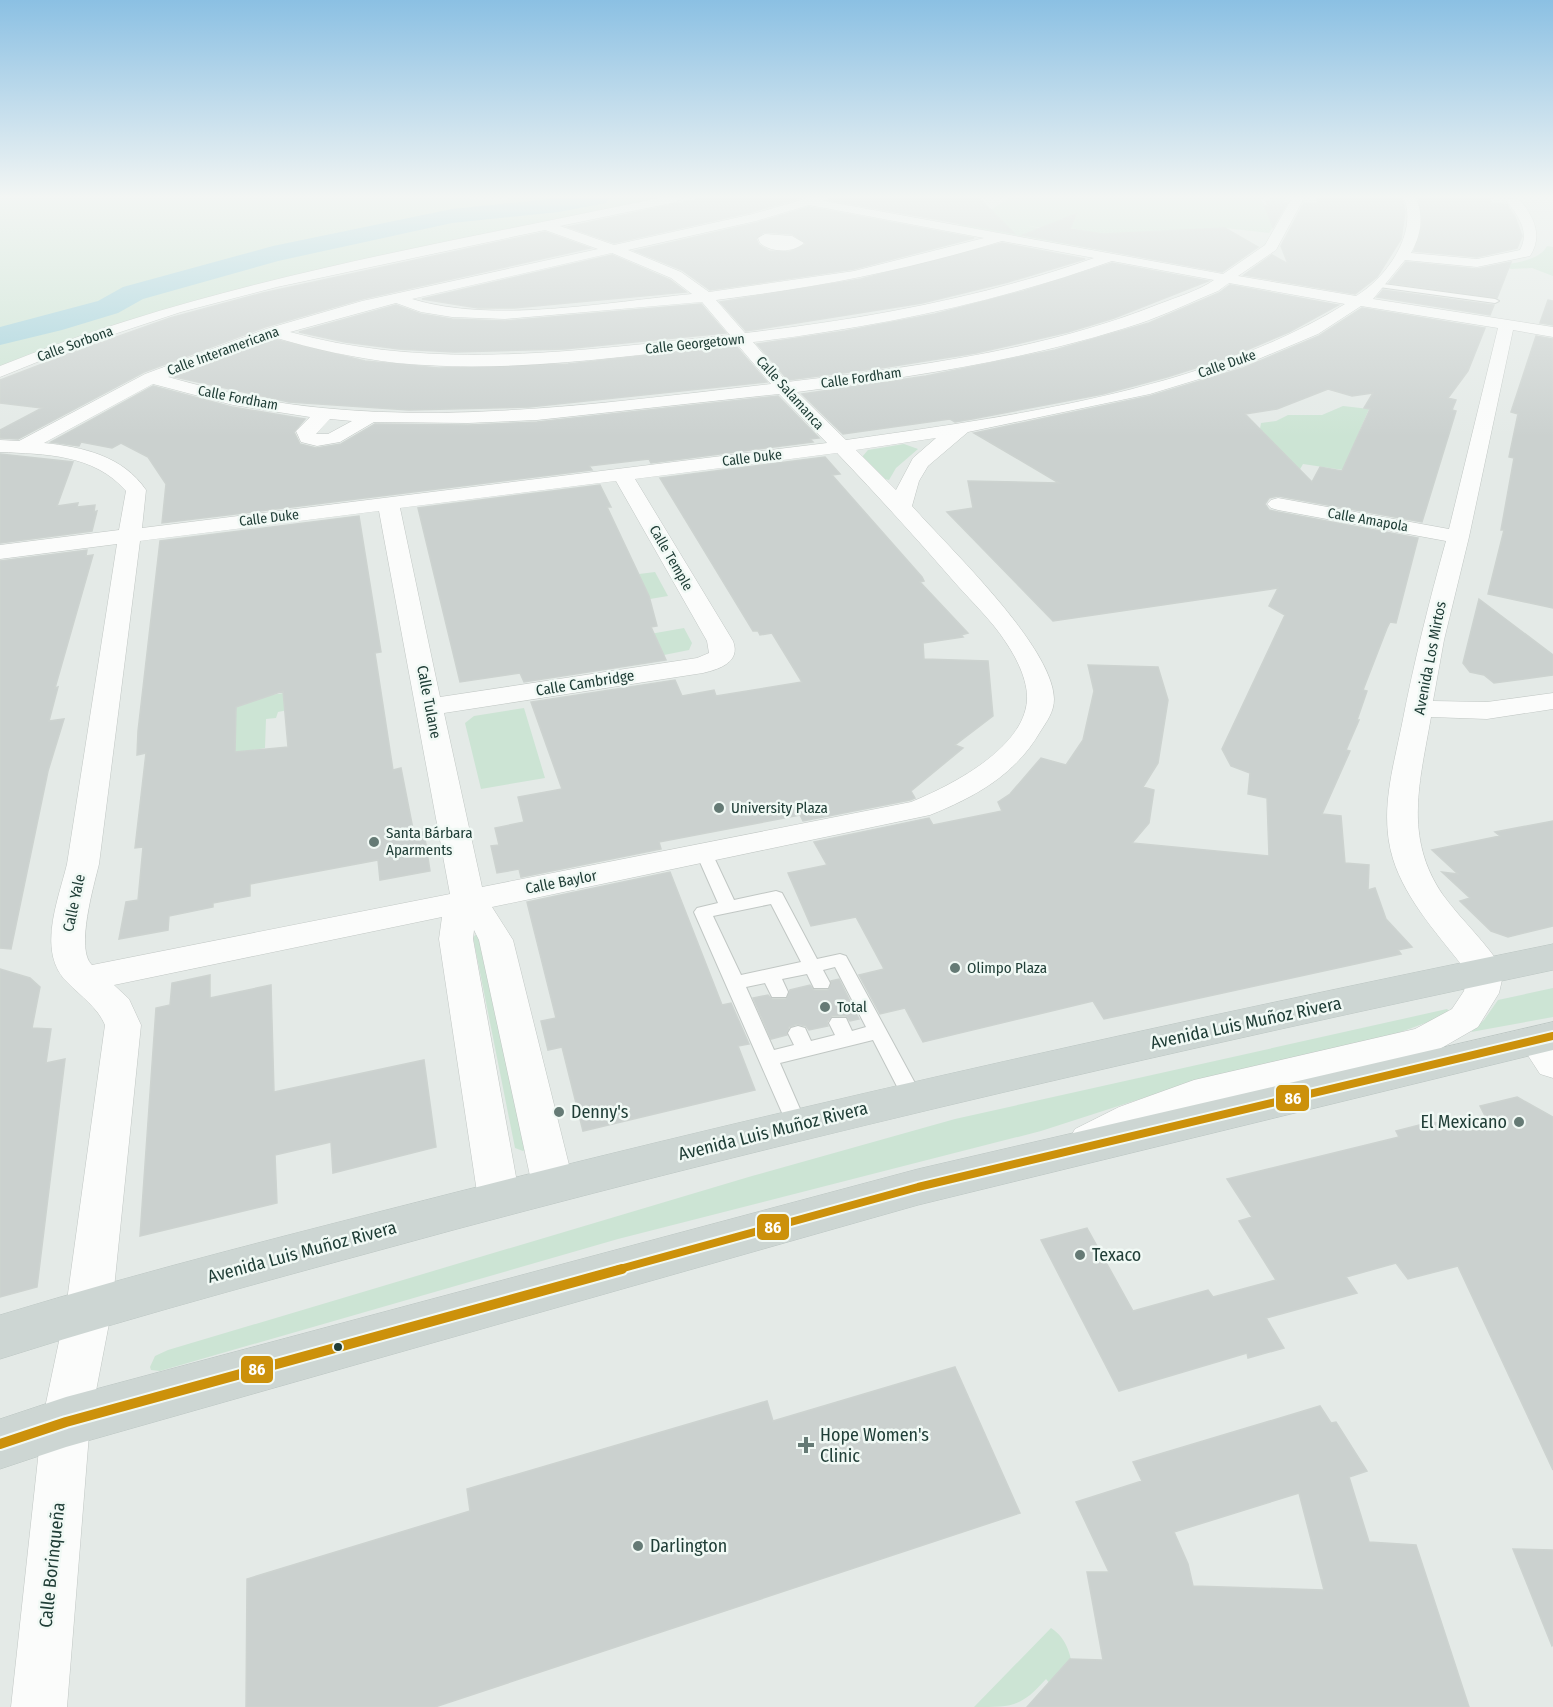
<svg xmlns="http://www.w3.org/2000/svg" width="1553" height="1707" viewBox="0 0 1553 1707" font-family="'Fira Sans Condensed',sans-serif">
<rect width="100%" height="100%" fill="#e4eae7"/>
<path fill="#cce4d4" d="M0 198H454L503 201 513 198H673C446 242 216 281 0 367Z
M1010 198H1261L1265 208 1276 209 1269 198H1285L1284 209 1269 233 1225 228 1105 235 1052 224 1042 228 1025 225 1178 260 1174 263 958 225 980 216Z
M1547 246 1553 247V276L1532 268 1511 269 1502 265C1516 263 1540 260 1547 246Z
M1343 406 1369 409 1343 470 1303 464 1287 492 1270 441 1260 429 1261 423 1276 421 1288 415H1322Z
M904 444 918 449 896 468 889 480 885 479 862 457 868 450Z
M655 572 668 596 650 599 639 574Z
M684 628 692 643 689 650 644 659 650 634Z
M284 693 288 710 278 712 276 718 266 719 265 748 207 758 220 719 236 716V700Z
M524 708 545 778 481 789 465 723 474 716Z
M478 933 525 1150 523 1151 515 1148 473 937Z
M1553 988V1017L1471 1032 1484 1020 1498 1000Z
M1447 1009 1449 1011 1439 1018 1398 1033 1205 1078 1041 1131 618 1239 160 1371 151 1370 150 1367 155 1356 168 1350 752 1176 955 1119Z
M1051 1628C1067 1638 1072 1657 1073 1675L1051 1685 1046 1679C1021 1707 1013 1707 974 1707Z"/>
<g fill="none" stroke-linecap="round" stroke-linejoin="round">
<path fill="#a1d1db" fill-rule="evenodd" d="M560 198H609L606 203 559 212 452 223 278 261 143 299 118 313 62 330 0 345V327L98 301 123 287 273 246 452 209Z"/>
</g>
<path fill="#cbd1cf" stroke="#cdd3d0" stroke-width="1.5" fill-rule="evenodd" d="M703 198H800L752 212 614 243 568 227Z
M829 198H979L1014 233 829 200Z
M1317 198H1402L1405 212 1401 239 1377 277 1355 294 1244 275 1272 255 1288 264 1281 246 1304 203 1318 204Z
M1490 198 1492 203 1507 205 1515 217 1522 236 1517 248 1477 257 1414 251 1422 226 1419 199Z
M1266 201 1287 203 1273 227 1264 205 1268 206Z
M809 207 974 238 854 269 710 290 682 270 635 251 756 223ZM764 232 792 234 806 244 789 252 769 251 759 245 756 239Z
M1076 214 1070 229 1103 234 1225 228 1258 247 1222 272 1023 235Z
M545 232 590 248 362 299 265 327 144 372 18 439 0 438V430L42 408 0 403V380L66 355 170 318 263 293Z
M1002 243 1085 259 1008 282 922 303 746 331 720 302 861 279Z
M612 255 670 280 686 292 514 308H478L422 299Z
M1406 262 1477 269 1511 262 1497 298 1389 283Z
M1112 263 1208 281 1114 318 1068 332 976 353 881 368 788 380 757 344 845 331 935 314 1024 291Z
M1230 285 1338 305 1289 332 1230 357 1167 377 1103 394 972 419 955 422 950 419 843 434 802 394 926 376 1055 350 1149 323 1219 293Z
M1383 290 1494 305 1490 315 1377 297Z
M1548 300 1553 301V325L1540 323Z
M701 304 726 333 564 349 454 352 399 349 345 342 299 332 396 305 421 314 452 319 505 321Z
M1362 308 1485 328 1468 371 1448 398 1456 400 1452 410 1456 411 1422 522 1278 496 1269 498 1265 504 1269 510 1278 512 1418 538 1396 623 1390 622 1387 628 1363 690 1367 691 1357 720H1359L1346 750 1350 751 1322 814 1341 816 1345 863 1369 865 1368 890 1375 888 1386 919 1412 947 1398 950 1401 954 1104 1019 1093 1001 923 1042 905 1008 880 1014 859 975 884 969 856 917 811 926 788 873 827 865 814 842 929 818 933 825 1002 811 998 802 1010 794 1041 758 1066 765 1083 740 1094 691 1088 665 1158 667 1168 700 1158 763 1143 787 1154 790 1149 823 1132 843 1269 856 1267 798 1248 794 1250 773 1231 766 1222 749 1285 615 1269 606 1278 588 1053 621 947 512 973 508 968 481 1059 483 974 433 1150 396 1243 368 1319 336ZM1328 389 1352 396 1373 393 1364 408 1370 409 1342 471 1320 467 1312 482 1245 414 1277 409Z
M1536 336 1553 339V608L1488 594 1504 530H1501L1514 458 1509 457 1518 414 1511 412Z
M273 339 365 361 439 368 568 364 736 346 767 382 529 407 409 410 289 402 175 377Z
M153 386 232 407 305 419 294 432 300 444 316 448 341 444 375 424 468 425 537 422 778 396 819 438 810 439 813 442 651 463 649 459 589 466 592 470 162 523 166 484 148 457 121 443 112 448 81 442 79 446 51 442Z
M0 454 73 462 57 506 78 503 77 507 95 505 94 512 97 511 92 531 0 543Z
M825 457 840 474 832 475 922 577 924 581 920 582 968 633 961 635 963 637 923 643 924 659 988 661 993 716 955 745 963 748 911 791 915 798 910 800 803 821 800 815 659 842 661 849 521 877 519 869 497 873 491 846 499 845 495 828 524 822 518 797 562 789 531 702 675 680 682 696 714 690 716 696 802 682 772 633 760 635 758 631H753L660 478Z
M600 485 611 507H607L649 596 657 626 651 627 666 660 524 682 520 673 460 682 418 508Z
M359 516 381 652 375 653 393 770 401 768 414 834 424 832 430 871 380 880 378 860 250 884V896L213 903V907L169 916 168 930 119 939 126 902 138 900 143 847 135 848 146 753 137 755 138 731 160 541ZM283 691 288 747 235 752 236 707Z
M87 550 86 556 93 555 55 688 58 687 49 721 64 719 48 771 11 949 0 948V561Z
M1479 599 1553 655V675L1494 683 1484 675 1470 672 1463 663Z
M1553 821V926L1508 937 1491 931 1460 901 1470 898 1442 872 1458 874 1432 850 1500 836 1495 832Z
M670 872 722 1005 731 1003 749 1044 738 1046 755 1090 583 1131 562 1047 548 1050 541 1021 556 1018 527 902Z
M0 969 30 978 40 987 32 1028 51 1029 46 1063 65 1059 37 1287 0 1297Z
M210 975V998L271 985 274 1092 424 1060 436 1147 333 1173 331 1142 275 1155 277 1203 140 1236 156 1008 170 1005 172 983Z
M839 979 859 1019 850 1021 846 1016H832L827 1022 828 1026 809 1030 806 1026 797 1024 789 1027 787 1035 771 1039 753 998 768 995 772 999H786L790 990 810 985 814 990H828L831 981Z
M1517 1097 1553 1117V1470L1458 1266 1408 1279 1396 1263 1346 1277 1357 1293 1266 1318 1284 1348 1248 1358 1247 1353 1119 1391 1041 1240 1087 1228 1133 1311 1208 1290 1213 1297 1276 1280 1239 1221 1252 1217 1227 1179 1399 1137 1396 1131 1431 1122 1479 1128 1476 1120H1487L1480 1106Z
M955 1367 1020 1513 435 1707H246L247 1579 470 1511 467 1489 767 1401 773 1421Z
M1320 1406 1331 1423 1336 1422 1367 1471 1349 1477 1369 1542 1416 1545 1469 1707H1027L1070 1659 1103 1660 1087 1572H1109L1076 1502 1142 1481 1133 1462ZM1299 1493 1324 1590 1193 1586 1188 1564 1174 1532Z
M1513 1549 1553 1550V1645L1552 1646Z"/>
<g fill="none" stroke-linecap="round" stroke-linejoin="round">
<defs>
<path id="service" d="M1376 283 1495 299 1499 301 1495 303 1379 287Z
M704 848 712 853 734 900 776 891 782 893 817 959 840 954 846 956 922 1096 919 1102 912 1104 905 1102 873 1040 780 1063 807 1125 804 1131 797 1133 790 1131 694 912 697 908 718 903 696 853ZM771 904 801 962 741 975 713 916ZM835 967 866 1027 852 1031 846 1018H832L829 1023 835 1035 811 1041 805 1028 798 1026 791 1028 788 1033 794 1045 774 1050 746 987 765 983 772 997H786L788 992 782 979 807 974 814 988H828L830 983 823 970Z"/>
<path id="minor" d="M659 198H682L676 202 560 226 614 245 753 214 808 198H827L824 201 1223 274 1265 245 1292 198H1304L1276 250 1238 276 1356 296C1386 278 1418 234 1404 198H1416C1424 217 1421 235 1411 253L1477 259 1520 250C1531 230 1516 213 1504 198L1520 200C1534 217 1543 236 1530 256L1477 267 1405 260 1373 299 1553 327V337L1513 330 1469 537 1444 640 1433 701 1487 702 1553 693V709L1487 719 1431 717C1420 781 1403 837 1443 895 1462 921 1487 943 1504 971L1499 993 1478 1027 1438 1050 1213 1105 1147 1129 1089 1156 1075 1151 1069 1140 1075 1129 1119 1107 1194 1080 1415 1029 1452 1009 1464 991 1468 973C1441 938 1406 901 1393 859 1379 813 1393 769 1402 724 1414 662 1429 602 1446 541L1278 510 1271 508 1267 504 1271 500 1278 498 1449 529 1498 328 1361 306 1318 334 1242 366 1150 394 968 432 928 466 919 481 912 506C948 547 1053 646 1054 699 1054 712 1047 721 1040 732 1015 775 975 797 930 815L492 907 513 940 574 1185 568 1197 553 1202 538 1197 532 1185 479 940 474 930 473 939 520 1199 514 1211 499 1216 484 1211 478 1199 439 939 442 917 114 985 129 999 141 1025 112 1308 90 1422 67 1707H11L42 1422 66 1308 105 1025C98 1008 81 996 68 983 36 953 58 901 67 864L117 544 0 559V545L119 530 126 491C94 454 45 454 0 452V440L19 441 145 374 266 329 362 301 598 249 545 230 277 287 181 312 72 348 0 377V366C211 281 437 245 659 198ZM809 205 984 238 854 271 709 292 681 272 628 250 756 221ZM1002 241 1094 258C981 298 865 319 745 333L716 300C814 288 908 270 1002 241ZM612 253 671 278 692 294C606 302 494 324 412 299ZM1112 261 1214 280C1198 291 1177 297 1159 304 1042 351 912 367 787 382L753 342C876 327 995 303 1112 261ZM1229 283 1345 304C1205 391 1007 417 846 440L797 392C911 377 1028 360 1138 324 1165 315 1191 302 1218 291ZM702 302 730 335C582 350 435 372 290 332L396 303 421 312 452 317 505 319ZM273 337C314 349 355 358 397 363 510 374 625 356 737 344L771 384C611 402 448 426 289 404 248 398 208 388 168 377ZM153 384 233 405 310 417 296 431 301 442 317 446 340 442 374 422 468 423 537 420 779 394 827 443 142 528 146 490C123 456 83 447 44 443ZM330 419 352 421 328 434H316ZM936 438 913 458 896 490 856 450ZM837 453C878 496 918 540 957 585 973 603 992 621 1005 641 1016 657 1028 680 1027 700 1024 749 950 786 911 802L482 887 444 713 703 673C720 669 741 662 733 641L635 479ZM616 481 707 641 709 653 697 658 440 697 400 508ZM379 511 450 894 92 965C75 950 94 885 99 864L140 541Z
M765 234 792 236 804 243C793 253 771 253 760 243L758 238Z
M1537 1026 1550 1030 1553 1035V1078L1540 1074 1518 1040 1524 1030Z"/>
<path id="primary" d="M1553 944V970C1185 1048 820 1132 457 1229 304 1271 151 1311 0 1359V1315C151 1269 304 1231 457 1192 820 1100 1186 1019 1553 944Z
M1553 1022V1050L918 1205 66 1447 0 1469V1419L66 1397 918 1169Z"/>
</defs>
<use href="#service" stroke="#c1c7c4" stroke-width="2"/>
<use href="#minor" stroke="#c1c7c4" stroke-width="1"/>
<use href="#primary" stroke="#bcc6c3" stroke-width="1"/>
<use href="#service" fill="#fbfcfb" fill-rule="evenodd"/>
<use href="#minor" fill="#fbfcfb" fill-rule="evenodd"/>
<use href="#primary" fill="#cdd6d3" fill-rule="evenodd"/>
<defs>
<path id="bus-1-far1" d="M616 1270 918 1187 1553 1036"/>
<path id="bus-1" d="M0 1444 66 1422 622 1269"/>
</defs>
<use href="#bus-1-far1" stroke="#f1f9f5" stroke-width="12"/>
<use href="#bus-1" stroke="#f1f9f5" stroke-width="14"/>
<use href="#bus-1-far1" stroke="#cc910b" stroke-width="8"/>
<use href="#bus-1" stroke="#cc910b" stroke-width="10"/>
</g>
<linearGradient id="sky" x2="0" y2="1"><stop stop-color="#8bc0e3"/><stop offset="0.45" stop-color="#f3f6f4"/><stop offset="1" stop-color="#f3f6f4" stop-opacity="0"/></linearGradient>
<rect width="1553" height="437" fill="url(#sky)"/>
<g fill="#657a75" stroke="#f1f9f5" stroke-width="2">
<circle cx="719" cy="808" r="6"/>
<circle cx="374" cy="842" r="6"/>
<circle cx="955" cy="968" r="6"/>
<circle cx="825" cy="1007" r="6"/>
<circle cx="559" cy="1112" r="6"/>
<circle cx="1519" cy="1122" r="6"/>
<circle cx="1080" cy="1255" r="6"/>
<path d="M803 1436h6v6h6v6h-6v6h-6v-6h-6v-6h6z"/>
<circle cx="638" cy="1546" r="6"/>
</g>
<circle fill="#203e37" stroke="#f1f9f5" stroke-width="2" cx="338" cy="1347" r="5"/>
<g text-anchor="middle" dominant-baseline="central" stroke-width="5" stroke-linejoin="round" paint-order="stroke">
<g font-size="14" fill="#203e37" stroke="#f1f9f5">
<text transform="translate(75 344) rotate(-20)">Calle Sorbona</text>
<text transform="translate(695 344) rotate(-6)">Calle Georgetown</text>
<text transform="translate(223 351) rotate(-20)">Calle Interamericana</text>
<text transform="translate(1227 364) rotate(-19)">Calle Duke</text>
<text transform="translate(861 378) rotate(-8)">Calle Fordham</text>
<text transform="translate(790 393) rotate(48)">Calle Salamanca</text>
<text transform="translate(238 398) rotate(11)">Calle Fordham</text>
<text transform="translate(752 458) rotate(-7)">Calle Duke</text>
<text transform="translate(269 518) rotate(-7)">Calle Duke</text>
<text transform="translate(1368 520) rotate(10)">Calle Amapola</text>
<text transform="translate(671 558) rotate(60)">Calle Temple</text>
</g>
<g font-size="15" fill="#203e37" stroke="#f1f9f5">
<text transform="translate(1430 658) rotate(-79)">Avenida Los Mirtos</text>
<text transform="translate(585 683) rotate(-9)">Calle Cambridge</text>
<text transform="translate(429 702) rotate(79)">Calle Tulane</text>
<text transform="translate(561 882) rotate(-11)">Calle Baylor</text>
<text transform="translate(74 903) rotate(-78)">Calle Yale</text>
</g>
<g font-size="15" fill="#203e37" stroke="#f1f9f5" text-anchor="start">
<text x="731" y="808">University Plaza</text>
<text x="386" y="833">Santa Bárbara<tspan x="386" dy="17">Aparments</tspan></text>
<text x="967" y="968">Olimpo Plaza</text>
<text x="837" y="1007">Total</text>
</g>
<g font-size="18" fill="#203e37" stroke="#f1f9f5">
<text transform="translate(1246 1023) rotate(-12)">Avenida Luis Muñoz Rivera</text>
<text transform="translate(773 1131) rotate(-14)">Avenida Luis Muñoz Rivera</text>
<text transform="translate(302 1252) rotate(-15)">Avenida Luis Muñoz Rivera</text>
<text transform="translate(52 1565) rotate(-84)">Calle Borinqueña</text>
</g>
<g font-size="18" fill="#203e37" stroke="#f1f9f5" text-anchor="start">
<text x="571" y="1112">Denny's</text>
<text x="1507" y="1122" text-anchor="end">El Mexicano</text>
<text x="1092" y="1255">Texaco</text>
<text x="820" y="1435">Hope Women's<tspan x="820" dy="21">Clinic</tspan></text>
<text x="650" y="1546">Darlington</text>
</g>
</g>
<g stroke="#f1f9f5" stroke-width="2">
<rect x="1275" y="1084" width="35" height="28" rx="6" fill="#cc910b"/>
<rect x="756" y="1213" width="34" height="28" rx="6" fill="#cc910b"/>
<rect x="240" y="1355" width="34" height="29" rx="6" fill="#cc910b"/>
</g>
<g font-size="16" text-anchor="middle" font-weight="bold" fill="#fff">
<text x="1293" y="1104">86</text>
<text x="773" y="1233">86</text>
<text x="257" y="1375">86</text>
</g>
</svg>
